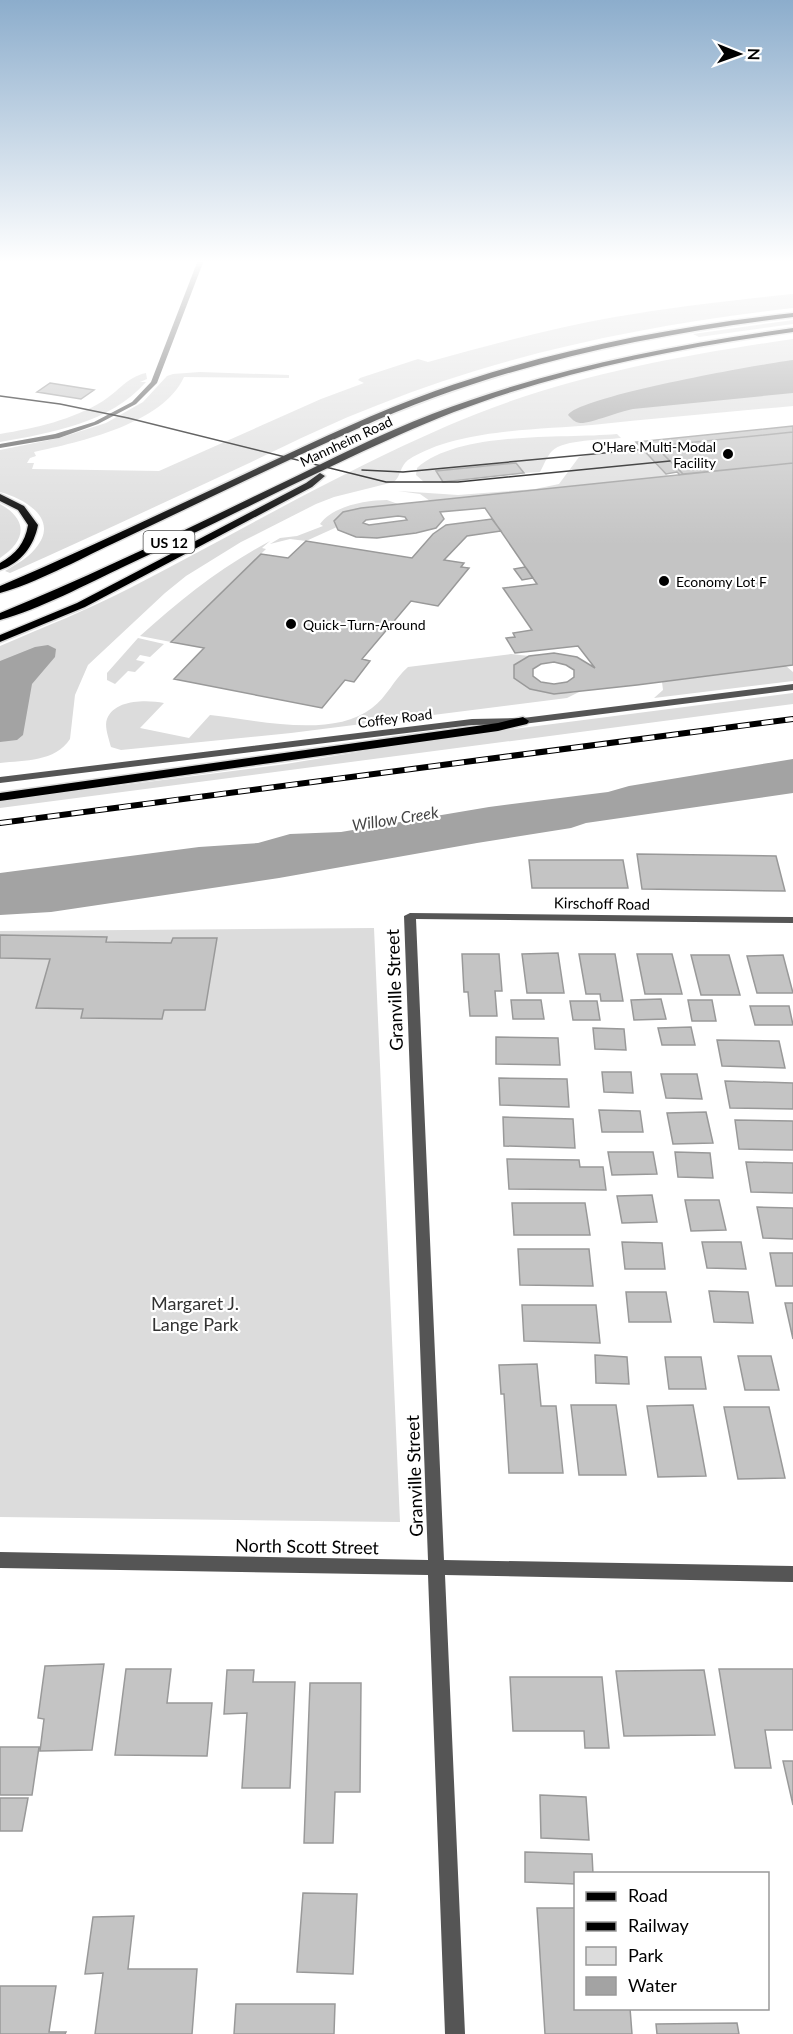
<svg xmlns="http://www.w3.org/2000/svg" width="793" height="2034" viewBox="0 0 793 2034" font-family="Lato,sans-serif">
<rect width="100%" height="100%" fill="#fff"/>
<path fill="#dcdcdc" d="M793 294V308C652 324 510 352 378 405 333 422 289 444 245 465 167 501 89 538 10 573L5 571C16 564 27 559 35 549 61 519 25 499 0 492V450L59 438 106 423 143 402 167 376 173 374 200 372 289 375V378L184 377C163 424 79 442 34 452L36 456 30 458 27 463H34L32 469 159 471 321 399 364 383 358 380 360 378 418 359 428 362C490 345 552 328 615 317 674 307 734 300 793 294Z
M793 320V324L699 337 693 334Z
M793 339V406C726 412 659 418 592 425 536 430 456 429 408 460 400 466 401 476 394 482L334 497 316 504 241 542 186 576 165 593 88 665 75 695 70 739C55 762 25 760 0 763V646C44 627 90 609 132 587 236 533 339 473 447 426 556 378 676 356 793 339Z
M146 373 147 379 140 382H146C110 423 51 433 0 442V434C36 428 72 420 103 401 119 391 127 377 146 373Z
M617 434 621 438C604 440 564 439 552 451 547 456 544 465 540 472L524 473 516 463 436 471 443 482H424L416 475 417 468C460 430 563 439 617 434Z
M641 448 668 476 430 501 420 494 398 491 458 495 535 489 559 484 579 457 597 453Z
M387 500 398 504 361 508 343 512 337 527 306 541 290 539 270 544 280 538 297 536 323 526 320 524C333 506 366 500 387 500Z
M0 504C29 520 26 541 0 558Z
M270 541 262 548 266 549 171 642 140 636C181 599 221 567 270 541Z
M138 638 164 644 150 657 140 655 136 660 145 662 135 672 128 671 115 684 107 680V673Z
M511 654 529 656 514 665V678C538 695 551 694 579 692L567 698 291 733 121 750 111 747C109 739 104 726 107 719 115 699 147 700 164 703L140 728 189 738 210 715C257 720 332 739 372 708 387 697 394 679 408 667Z
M786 666 793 672V681L654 698 663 690 662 682Z
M793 693V704L0 808V801L286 764 436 739Z
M374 928 400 1522 0 1517V931Z"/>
<path fill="#a3a3a3" d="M793 360V393L633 409C621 411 589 424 580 423 574 422 572 419 568 415 580 396 762 364 793 360Z
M48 645 56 649 55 657 32 684 23 735 17 740 0 742V661L35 647Z
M793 759V793L586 823 571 828 477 843 279 878 51 912 0 915V873L199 847 258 843 290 834 341 832 489 807 608 792 629 786Z"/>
<path fill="#c4c4c4" stroke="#999" stroke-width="1.5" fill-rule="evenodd" d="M50 383 94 390 81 399 37 392Z
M793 426V432L655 446 683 474 680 475 677 472 666 474 636 442Z
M793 432V463L694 473 683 474 655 446Z
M516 463 524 473 443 482 436 471Z
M793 463V665L637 685 554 694 530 689 514 678V665L529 656 554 653 577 657 595 668 578 646 515 653 506 638 515 637 513 633 532 630 503 588 537 584 485 508 440 512 444 519 436 528 416 533 377 538 356 537 338 530 334 521 343 512 361 508ZM398 516 405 517 407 520 369 525 363 523 366 520ZM554 662 566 665 574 670V677L567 682 554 684 541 682 533 676V669L541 664Z
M492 519 501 531 467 536 444 560 464 563 461 567 469 568 438 606 411 601 362 659 370 661 354 682 345 680 322 708 174 679 204 648 171 642 261 554 288 558 306 541 412 558 433 534 446 525Z
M525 567 527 569 533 578 522 580 514 569Z
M637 854 776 856 785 891 642 889Z
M529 860H623L628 888H532Z
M0 935 107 937 106 942 171 943 173 938H217L205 1010H164L162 1019 81 1018 83 1009 36 1008 50 959 0 958Z
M558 953 564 993H527L522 954Z
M462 954H499L502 991H495L497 1016H470L468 992H464Z
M579 954H615L623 1001H601L600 994H586Z
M637 954H672L682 994H645Z
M691 955H729L740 995H701Z
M783 955 793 993H757L747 956Z
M661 999 666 1019 634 1020 631 1000Z
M511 1000H541L544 1019H513Z
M688 1000H712L716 1021H692Z
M570 1001H597L600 1020H573Z
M750 1006H789L793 1025H755Z
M691 1027 695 1045H662L658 1028Z
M593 1028 624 1029 626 1050 595 1049Z
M496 1037 558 1038 560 1065 496 1064Z
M717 1040 779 1041 785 1068 722 1066Z
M602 1072H631L633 1093 604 1092Z
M661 1074H697L702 1099 666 1098Z
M499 1078 567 1079 569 1107 500 1105Z
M725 1081 793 1083V1109L730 1108Z
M599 1110 640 1111 643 1132H602Z
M706 1112 713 1143 673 1144 667 1113Z
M503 1117 573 1119 575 1148 504 1146Z
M735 1120 793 1121V1150L739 1149Z
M608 1152H653L657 1174 612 1175Z
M675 1152 710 1153 713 1178 678 1177Z
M507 1159 579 1160 580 1167H603L606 1190 509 1189Z
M746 1162 793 1163V1193L751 1192Z
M652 1195 657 1222 622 1223 617 1196Z
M685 1200H719L726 1230 691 1231Z
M512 1203H585L590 1235H514Z
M757 1207 793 1208V1239L763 1238Z
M622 1242 662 1243 665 1269H625Z
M702 1242H741L746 1269 707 1268Z
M518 1249H589L593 1286 520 1285Z
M770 1253H793V1286H776Z
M709 1291 748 1292 753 1323 714 1322Z
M626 1292H666L671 1322H629Z
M785 1303H793V1339Z
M522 1305H596L600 1343 524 1341Z
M595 1355 627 1357 629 1384 596 1383Z
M738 1356H771L779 1390H745Z
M665 1357H701L706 1389H669Z
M537 1364 541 1406H556L563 1473H509L504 1394H501L499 1365Z
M571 1405H616L626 1475H579Z
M693 1405 706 1476 658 1477 647 1406Z
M724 1407H769L785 1478 738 1479Z
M104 1664 92 1750 40 1751 44 1719 38 1718 45 1666Z
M126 1669H171L167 1703H212L207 1756 115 1755Z
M719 1669H793V1730H765L771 1768H735Z
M227 1670H254L253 1682H295L290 1788H242L247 1713 224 1714Z
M704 1670 715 1735 624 1736 616 1671Z
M510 1677H602L609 1748H585L584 1731H513Z
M310 1683H361L360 1792H335L333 1843H304Z
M0 1747H39L32 1795H0Z
M783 1761H793V1805Z
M540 1795 586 1797 589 1840 541 1838Z
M0 1798H28L22 1831H0Z
M525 1852 592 1854 593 1874H576V1884L525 1882Z
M303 1893 357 1894 353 1974 297 1972Z
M537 1908H576V2008H630L632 2034H545Z
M134 1916 128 1969H197L192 2034H95L103 1973 85 1974 93 1917Z
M0 1986H56L49 2032H66L65 2034H0Z
M236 2004H335L334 2034H234Z
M737 2023 739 2034H657L656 2024Z"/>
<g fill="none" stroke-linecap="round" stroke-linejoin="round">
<defs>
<path id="primary" d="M793 313V317C644 335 497 366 359 428 276 465 195 505 112 544 78 560 36 583 0 593V586C89 548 176 506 264 465 320 439 376 412 435 391 550 350 671 327 793 313Z
M793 328V332C658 351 524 378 399 435 307 476 217 523 125 566 87 584 40 609 0 620V613C95 574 187 529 280 484 330 460 380 434 432 414 549 369 670 345 793 328Z
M320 473 325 476 312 487 85 607 0 642V635L77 603 306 483Z
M0 494 24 506 38 525C34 546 21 563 0 570V563C16 554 25 543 28 525L18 510 0 501Z
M523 717 529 721 527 724 498 731 0 801V793L498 723Z"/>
</defs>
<use href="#primary" stroke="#dbdbdb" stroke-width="3"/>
<path fill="#555" fill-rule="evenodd" d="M198 260H204L157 383 136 404 98 424 59 438 0 448V444L55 434 94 422 132 402 151 382Z
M793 684V690L523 724 472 725 0 783V777L472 719 523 718Z
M410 913 793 917V923L416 919 444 1560 793 1566V1582L445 1575 465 2034H445L428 1575 0 1568V1552L428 1560 404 916Z"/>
<use href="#primary" fill="#000" fill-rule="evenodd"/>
<path stroke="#000" stroke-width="1.5" d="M0 396 60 404 128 418 386 482H458L670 461
M362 470 403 472 658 448"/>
<defs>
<path id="rail" d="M0 823 793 719"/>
</defs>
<use href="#rail" stroke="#000" stroke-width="6"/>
<use href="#rail" stroke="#fff" stroke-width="4" stroke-dasharray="12" stroke-linecap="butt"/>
</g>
<linearGradient id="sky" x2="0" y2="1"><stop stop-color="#8cadcc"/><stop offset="0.48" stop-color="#fff"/><stop offset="1" stop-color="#fff" stop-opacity="0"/></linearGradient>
<rect width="793" height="545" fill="url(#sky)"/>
<g fill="#000" stroke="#fff" stroke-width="2">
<circle cx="728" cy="454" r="6"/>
<circle cx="664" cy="581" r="6"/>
<circle cx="291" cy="624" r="6"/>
</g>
<g text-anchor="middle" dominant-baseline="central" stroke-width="4.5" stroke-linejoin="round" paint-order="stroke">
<g font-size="14" fill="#000" stroke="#fff">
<text transform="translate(346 441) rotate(-25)">Mannheim Road</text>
<text transform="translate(395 718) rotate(-7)">Coffey Road</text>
</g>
<g font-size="14" fill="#000" stroke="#fff" text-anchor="start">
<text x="716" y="446" text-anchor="end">O'Hare Multi-Modal<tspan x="716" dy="16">Facility</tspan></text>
<text x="676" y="581">Economy Lot F</text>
<text x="303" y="624">Quick–Turn-Around</text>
</g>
<rect fill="#fff" stroke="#4c4c4c" stroke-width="1.5" x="143.5" y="531" width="51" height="22" rx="4.5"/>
<g font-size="14" font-weight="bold" fill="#000">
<text x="169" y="542">US 12</text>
</g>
<g font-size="15" fill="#000" stroke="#fff">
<text transform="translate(602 903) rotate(1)">Kirschoff Road</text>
</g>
<g font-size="16" font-style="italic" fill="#444" stroke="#fff">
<text transform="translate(395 818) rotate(-9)">Willow Creek</text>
</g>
<g font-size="18" fill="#000" stroke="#fff">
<text transform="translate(394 990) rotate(-92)">Granville Street</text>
<text transform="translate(414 1476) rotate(-92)">Granville Street</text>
<text transform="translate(307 1546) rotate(1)">North Scott Street</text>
</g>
<g font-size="18" fill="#333" stroke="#fff">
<text x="195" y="1303">Margaret J.<tspan x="195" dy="21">Lange Park</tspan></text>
</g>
</g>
<rect x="574" y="1872" width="195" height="138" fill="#ffffff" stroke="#999999" stroke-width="1.5"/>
<rect x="586" y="1892" width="30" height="9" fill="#000000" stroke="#999999" stroke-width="1.5"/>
<text x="628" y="1902" font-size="18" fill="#000000">Road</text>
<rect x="586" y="1922" width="30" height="9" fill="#000000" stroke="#999999" stroke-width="1.5"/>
<text x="628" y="1932" font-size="18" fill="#000000">Railway</text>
<rect x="586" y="1947" width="30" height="18" fill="#dcdcdc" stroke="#999999" stroke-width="1.5"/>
<text x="628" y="1962" font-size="18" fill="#000000">Park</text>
<rect x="586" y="1977" width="30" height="18" fill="#a3a3a3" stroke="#999999" stroke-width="1.5"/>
<text x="628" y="1992" font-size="18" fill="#000000">Water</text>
<g transform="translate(739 54) rotate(91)" stroke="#ffffff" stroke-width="4.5" paint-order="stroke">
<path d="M0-4.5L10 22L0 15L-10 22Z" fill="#000000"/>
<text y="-9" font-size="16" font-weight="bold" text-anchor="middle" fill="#000000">N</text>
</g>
</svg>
